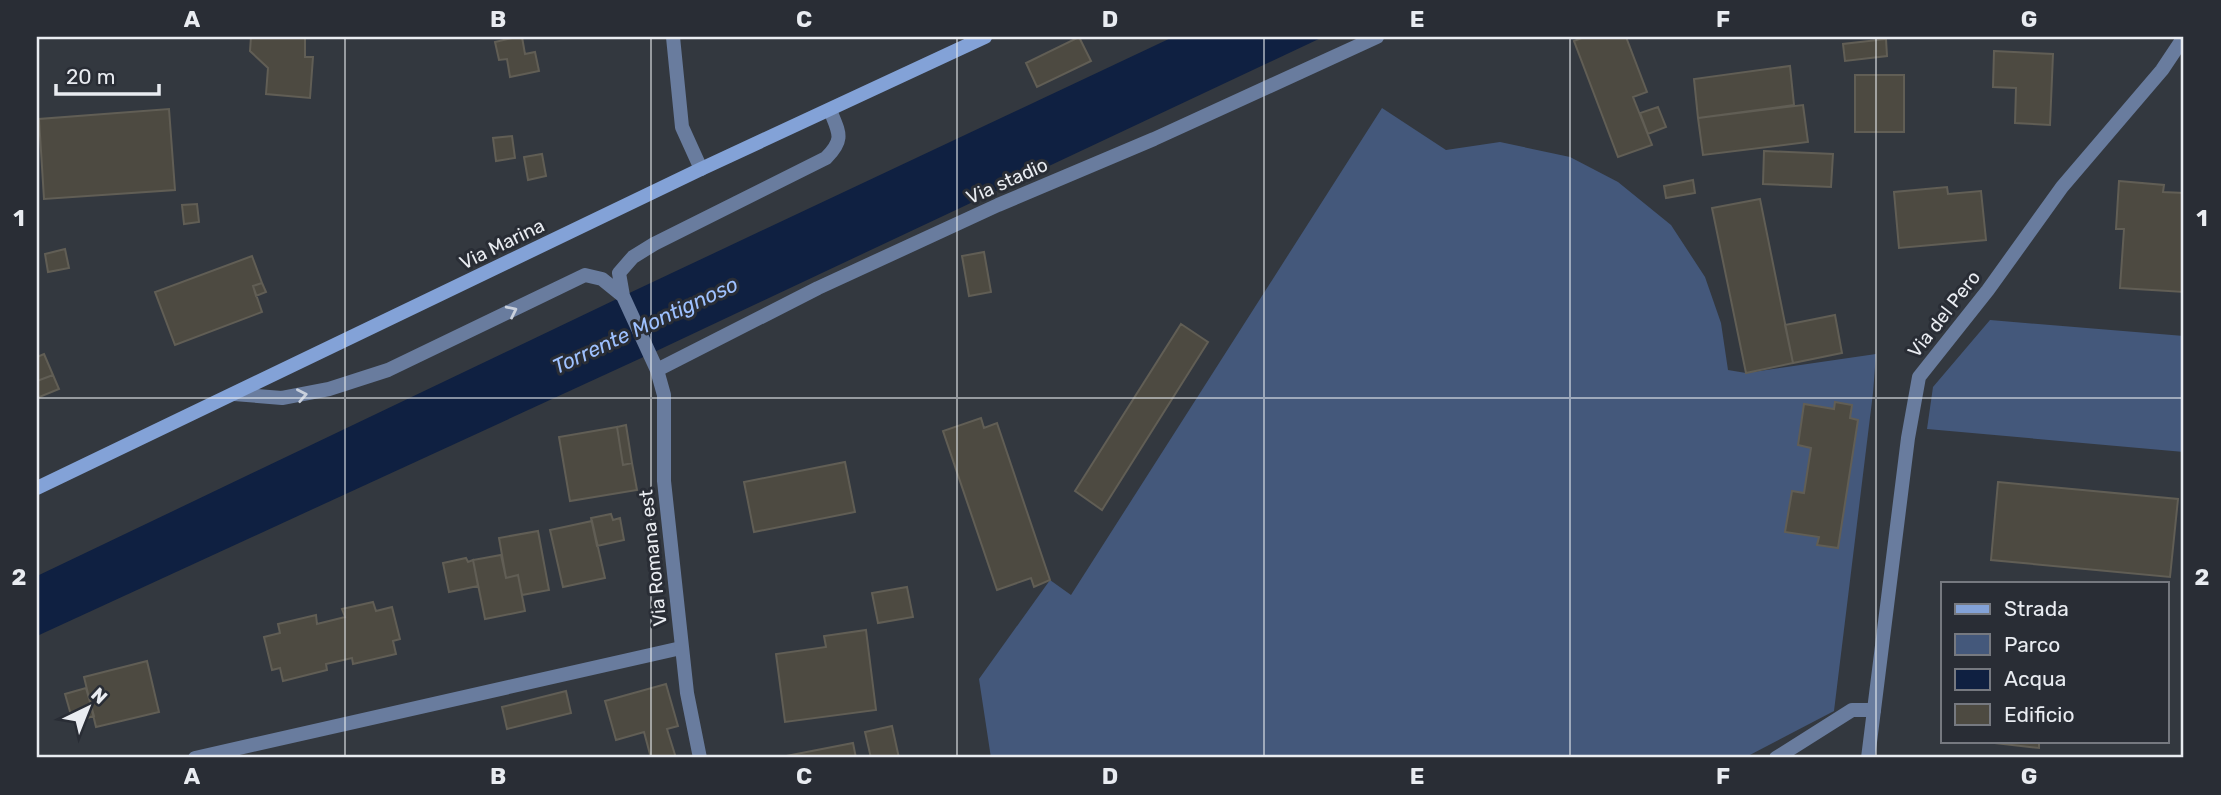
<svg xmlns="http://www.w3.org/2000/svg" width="2221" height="795" viewBox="0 0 2221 795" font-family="Rubik,sans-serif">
<rect width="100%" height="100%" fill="#33383f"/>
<path fill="#44587b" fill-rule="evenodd" d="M1382 108 1446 150 1500 142 1570 157 1618 182 1671 225 1705 277 1721 323 1728 370 1746 373 1876 354 1873 393 1834 711 1744 758H991L979 679 1050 580 1071 595ZM1835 402 1852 405 1850 418 1858 421 1837 548 1818 545 1819 537 1785 532 1804 493 1811 448 1798 444 1804 404 1834 409Z
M1990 320 2184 336V452L1927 429 1933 387Z"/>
<path fill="#0f2041" d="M1173 37H1323L650 354 37 636V576L623 296Z"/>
<path fill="#4d4a41" stroke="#615e55" stroke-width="2" d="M251 37H305V57H313L310 98 266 94 268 68 250 51Z
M517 37H522L525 54 535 52 539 71 510 77 507 59 499 60 495 42Z
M1079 37 1091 61 1037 87 1026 63Z
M1584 37H1626L1647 92 1633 97 1652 145 1618 157 1574 41Z
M1886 39 1887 56 1845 61 1843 44Z
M1994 51 2053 54 2050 125 2015 123 2016 88 1993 87Z
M1790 66 1794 105 1698 118 1694 79Z
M1855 75H1904V132H1855Z
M1803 105 1808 142 1703 155 1698 118Z
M1658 107 1666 127 1648 134 1640 113Z
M169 109 175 190 44 199 39 119Z
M512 136 515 158 496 161 493 138Z
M1764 151 1833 154 1831 187 1763 184Z
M542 154 546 176 528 180 524 157Z
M1693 180 1695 193 1666 198 1664 186Z
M2119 181 2164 185 2163 192 2184 193V292L2120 288 2124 229H2116Z
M1947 187 1948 194 1981 191 1986 240 1899 248 1894 192Z
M1760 199 1793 363 1746 373 1712 208Z
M197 204 199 222 184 224 182 205Z
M65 249 69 268 48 272 45 254Z
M984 252 991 292 969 296 962 256Z
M252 256 262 283 253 286 262 312 175 345 155 292Z
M262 283 266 292 256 296 253 286Z
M1835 315 1842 353 1793 363 1785 325Z
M1181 324 1208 342 1102 510 1075 491Z
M44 354 53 375 37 381V357Z
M53 375 59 389 37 398V381Z
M1835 402 1852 405 1850 418 1858 420 1838 548 1817 545 1819 537 1785 532 1792 491 1804 493 1811 448 1798 445 1804 404 1834 409Z
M981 418 984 428 997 423 1050 580 1034 587 1031 578 997 590 943 431Z
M626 425 632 463 623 465 617 427Z
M617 427 623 465 632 463 637 490 570 501 559 437Z
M845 462 855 512 754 532 744 482Z
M1998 482 2178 499 2170 577 1991 560Z
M611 514 613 520 620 518 624 540 597 546 591 518Z
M592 521 605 578 563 587 550 530Z
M538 531 549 590 522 595 518 575 506 578 499 538Z
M501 555 506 578 518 575 525 611 485 619 473 560Z
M466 558 468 562 473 560 478 586 449 592 443 563Z
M907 587 913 617 878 623 872 593Z
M373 602 376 611 392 607 400 639 393 641 396 654 353 664 352 658 326 664 327 670 283 681 280 668 272 670 264 637 280 633 278 624 316 615 317 624 345 617 342 609Z
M866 630 876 710 785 722 776 654 826 647 824 636Z
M147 661 159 712 96 727 84 677Z
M666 684 678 726 667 729 676 758H651L644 732 616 740 605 701Z
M86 688 94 716 73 722 65 694Z
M566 691 571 713 507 729 502 707Z
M892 726 899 758H871L865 732Z
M1977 741H2039V748Z
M853 743 856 758H776Z"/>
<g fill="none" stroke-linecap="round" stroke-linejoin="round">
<path stroke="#697c9e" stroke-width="14" d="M195 758 681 648
M1776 758 1852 710H1874"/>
<path stroke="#697c9e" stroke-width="14" d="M673 37 682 127 701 169
M657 370 818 288 998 205 1154 139 1377 37
M234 394 282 398 329 389 388 370 585 275 602 279 623 296
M700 758 687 693 664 481V395L657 370 623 296 619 273 633 257 654 244 826 158C845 139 839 133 830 110
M1868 758 1908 438 1919 377 1988 290 2062 187 2162 70 2184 37"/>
<path stroke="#83a2d7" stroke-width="14" d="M37 488 701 169 985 37"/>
</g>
<defs><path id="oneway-chevron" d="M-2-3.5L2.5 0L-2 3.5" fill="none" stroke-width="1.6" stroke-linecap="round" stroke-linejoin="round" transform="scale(1.75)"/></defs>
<g stroke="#c9d0dc">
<use href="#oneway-chevron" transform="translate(512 311) rotate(-26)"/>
<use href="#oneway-chevron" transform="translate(302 395) rotate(-11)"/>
</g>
<path fill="none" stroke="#e9ecf1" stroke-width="2" stroke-opacity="0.55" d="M345 37V758M651 37V758M957 37V758M1264 37V758M1570 37V758M1876 37V758M37 398H2184"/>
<g text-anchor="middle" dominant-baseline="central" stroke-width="6" stroke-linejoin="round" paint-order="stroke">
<g font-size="19" fill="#e9ecf1" stroke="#292d35">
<text transform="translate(1007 181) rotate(-24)">Via stadio</text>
<text transform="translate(502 244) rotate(-26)">Via Marina</text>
<text transform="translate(1944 314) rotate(-52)">Via del Pero</text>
<text transform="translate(653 558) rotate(-96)">Via Romana est</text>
</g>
<g font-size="21" font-style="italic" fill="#9ec1ff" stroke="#292d35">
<text transform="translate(645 325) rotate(-25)">Torrente Montignoso</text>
</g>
</g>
<rect width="2221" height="795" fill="none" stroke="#292d35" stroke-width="77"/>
<rect x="1941" y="582" width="228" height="161" fill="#292d35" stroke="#767980" stroke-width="2"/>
<rect x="1955" y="604" width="35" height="10" fill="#83a2d7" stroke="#767980" stroke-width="2"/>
<text x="2004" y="616" font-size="21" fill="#e9ecf1">Strada</text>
<rect x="1955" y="634" width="35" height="21" fill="#44587b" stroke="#767980" stroke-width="2"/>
<text x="2004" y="652" font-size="21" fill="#e9ecf1">Parco</text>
<rect x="1955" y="669" width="35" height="21" fill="#0f2041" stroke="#767980" stroke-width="2"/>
<text x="2004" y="686" font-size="21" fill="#e9ecf1">Acqua</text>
<rect x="1955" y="704" width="35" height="21" fill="#4d4a41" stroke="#767980" stroke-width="2"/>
<text x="2004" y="722" font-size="21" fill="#e9ecf1">Edificio</text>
<g transform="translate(88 708) rotate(43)" stroke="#292d35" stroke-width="5" paint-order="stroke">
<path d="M0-5L12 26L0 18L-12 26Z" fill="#e9ecf1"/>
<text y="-10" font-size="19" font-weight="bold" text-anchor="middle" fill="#e9ecf1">N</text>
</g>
<path d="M56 84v10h103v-10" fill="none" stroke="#e9ecf1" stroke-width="3.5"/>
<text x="66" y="84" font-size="21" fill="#e9ecf1" stroke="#292d35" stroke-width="5" paint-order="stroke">20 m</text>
<rect x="38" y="38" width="2144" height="718" fill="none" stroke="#e9ecf1" stroke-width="2.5"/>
<g font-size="23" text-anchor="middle" font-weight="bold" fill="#e9ecf1">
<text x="192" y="27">A</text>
<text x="498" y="27">B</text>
<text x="804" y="27">C</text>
<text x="1110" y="27">D</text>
<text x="1417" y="27">E</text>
<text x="1723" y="27">F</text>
<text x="2029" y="27">G</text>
<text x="19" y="226">1</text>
<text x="2202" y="226">1</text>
<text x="19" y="585">2</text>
<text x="2202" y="585">2</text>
<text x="192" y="784">A</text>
<text x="498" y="784">B</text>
<text x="804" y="784">C</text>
<text x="1110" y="784">D</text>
<text x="1417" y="784">E</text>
<text x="1723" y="784">F</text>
<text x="2029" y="784">G</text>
</g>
</svg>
